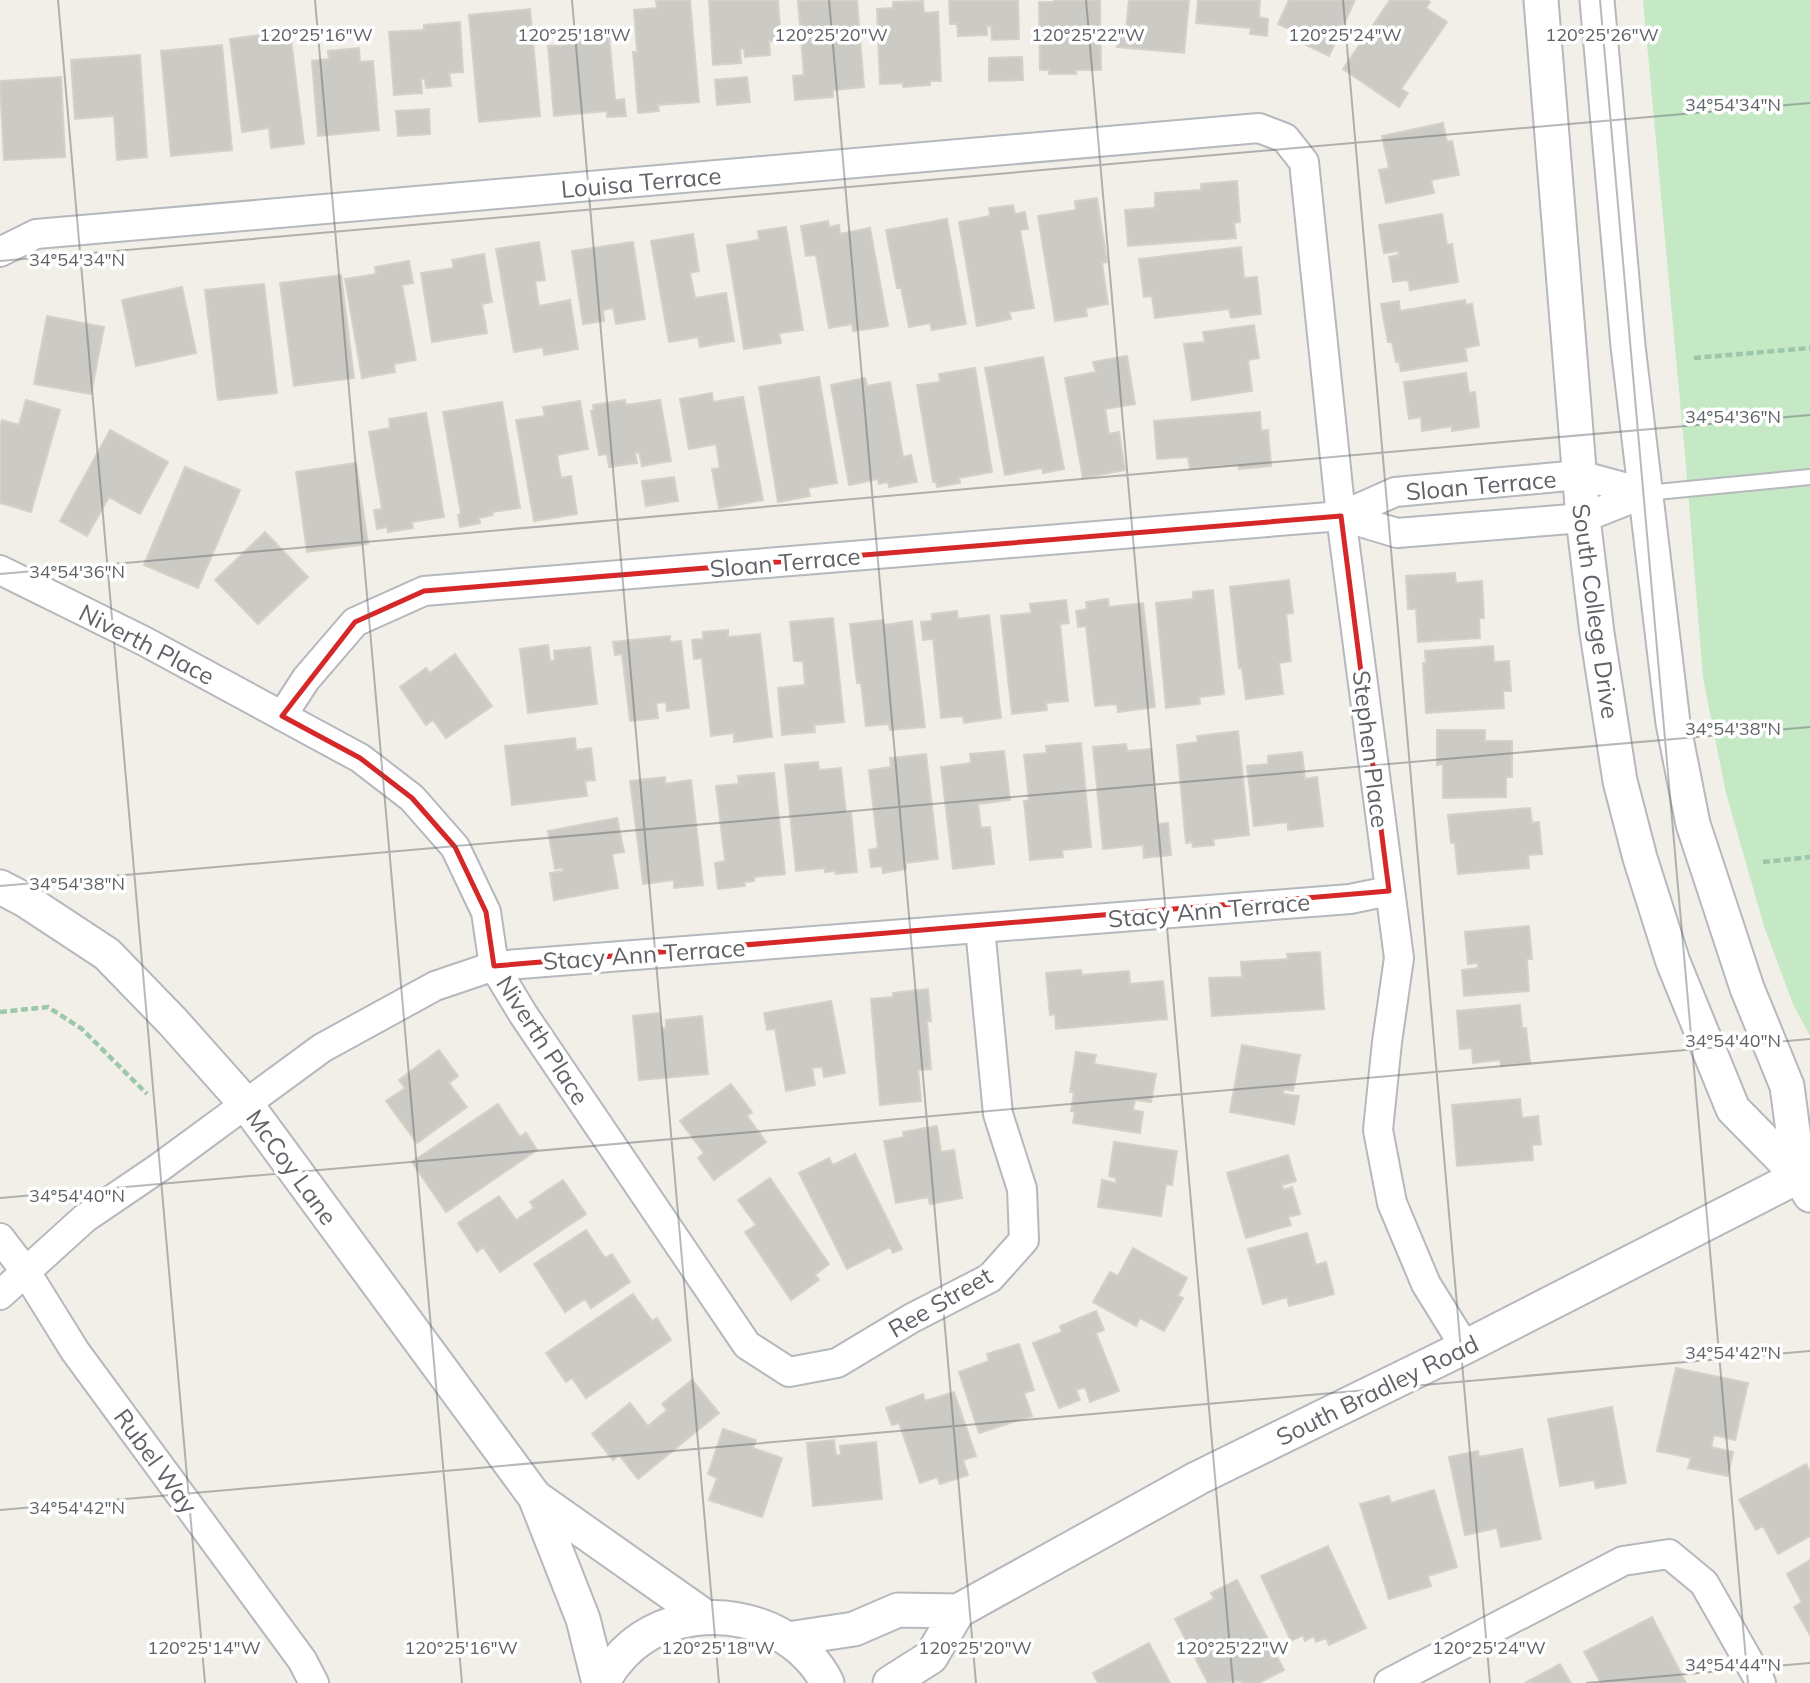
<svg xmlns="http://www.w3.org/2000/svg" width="1810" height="1683" viewBox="0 0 1810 1683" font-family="Mulish,sans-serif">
<rect width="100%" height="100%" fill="#f1efe8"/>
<path fill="#c5e8c5" d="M1643 0H1810V1036L1793 1004 1764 926 1726 793 1703 678 1686 466Z"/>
<path fill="#cccac5" stroke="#d6d1c6" stroke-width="2" d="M656 0H690L699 102 658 105 659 111 638 113 633 52H637L634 10 657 8Z
M729 0H778L781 40 769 41 770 55 745 57 744 48 740 49 741 63 713 65 709 1Z
M857 0 864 87 833 90V97L795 100 793 76 804 75 798 1Z
M949 0H1018L1019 39 992 40 991 26H987V35L958 36 957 24H950Z
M1054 0H1100L1101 70H1076V74H1049V70H1040L1039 2H1054Z
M1129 0H1189L1184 53 1117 47 1118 29 1126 30Z
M1198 0H1260L1259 17 1268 19 1267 36 1250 34 1251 28 1196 23Z
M1289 0H1355L1329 56 1302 43 1305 36 1278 24Z
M1390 0H1426L1430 2 1426 8 1447 22 1401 89 1408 93 1399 107 1343 69Z
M923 1 924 13 938 12 941 81H930V85L903 87V83L880 84 877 9 893 8V2Z
M530 9 540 116 479 122 469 15Z
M460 22 463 72 449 73 451 86 426 88 425 79H421L422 93 394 95 389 32 424 30V25Z
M594 29V36L609 35 615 100 624 99 626 116 607 117V111L554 116 548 46 563 45 562 32Z
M290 31 304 144 271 148 269 128 242 132 230 39Z
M222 45 232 150 171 156 161 51Z
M359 48 360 62 373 61 379 130 318 136 312 61 329 59 328 51Z
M140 55 147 157 117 160 114 116 75 119 71 60Z
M1022 57 1023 80 989 81V58Z
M61 77 65 157 4 160 0 81Z
M747 77 750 102 717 105 715 80Z
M429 109 430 134 398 136 396 111Z
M1443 123 1447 142 1452 141 1459 175 1431 180 1434 193 1386 203 1379 170 1389 168 1382 136Z
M1237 181 1240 222 1234 223 1236 238 1128 246 1125 210 1155 208V193L1201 190V184Z
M1097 198 1107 262 1102 263 1108 304 1086 308 1087 316 1055 321 1038 216 1076 210 1075 201Z
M1013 205 1015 214 1025 212 1028 229 1020 230 1034 308 1009 312 1011 319 977 326 959 222 990 216 989 208Z
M1442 214 1447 245 1452 244 1458 282 1410 290 1408 280 1393 282 1389 257 1399 255 1398 251 1384 253 1379 225Z
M947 219 966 324 932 330 930 323 909 327 901 288H897L886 230Z
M828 221 829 227 839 225 840 234 870 228 888 326 853 331 852 324 829 328 816 255 806 256 801 226Z
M786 227 803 330 779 333 781 343 744 349 727 245 759 240 758 231Z
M693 234 699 271 690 273 695 298 726 293 734 341 700 347 698 337 669 342 651 241Z
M539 242 545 280 535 281 539 306 570 300 578 349 544 355 543 347 514 352 496 249Z
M633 242 645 319 616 324 613 308 603 310 604 321 583 324 572 251Z
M1241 247 1244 278 1257 277 1261 314 1231 318 1229 309 1155 318 1152 296 1144 297 1139 259Z
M484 254 492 302 482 304 487 333 432 342 421 273 454 268 452 260Z
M409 261 413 283 402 285 416 360 394 364 395 372 362 378 345 279 376 274 375 267Z
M341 275 354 378 294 386 280 283Z
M264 284 277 393 218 400 205 290Z
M182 287 196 353 136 366 122 300Z
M1465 300 1466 305 1472 304 1479 345 1465 348 1467 361 1401 371 1399 362H1396L1392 342H1388L1381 304 1399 301 1400 311Z
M47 316 104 327 91 394 34 384Z
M1254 325 1259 358 1248 360 1252 391 1192 400 1184 344 1205 342 1203 332Z
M1127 356 1135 404 1105 409 1109 434 1119 432 1125 470 1083 478 1065 378 1096 372 1093 362Z
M1043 357 1064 469 1043 473 1042 468 1005 475 985 368Z
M975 368 992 472 959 478 960 483 937 487 936 481 933 482 917 385 940 382 939 374Z
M1466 373 1469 393 1475 392 1479 427 1452 431V426L1422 431 1421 417 1409 419 1404 382Z
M819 377 837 483 808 488 810 496 778 502 759 387Z
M865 378 867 386 890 382 903 457 911 455 917 482 889 487 888 482 879 484 878 479 849 485 831 385Z
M712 393 713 402 743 397 763 500 719 508 712 469 720 468 716 444 689 449 680 399Z
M26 400 60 410 31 512 0 503V428L2 420 19 425Z
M625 400 626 405 660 400 671 461 642 466 639 452 635 453 637 463 609 467 607 454 599 455 591 411 594 410 593 405Z
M580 401 588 449 557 455 561 478 571 476 577 514 534 521 516 420 545 416 543 407Z
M502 402 520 508 492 512 493 515 479 518 480 523 460 527 458 515 461 514 443 412Z
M1260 412 1261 431 1268 430 1271 466 1239 469 1238 465 1190 469 1188 457 1157 459 1154 421Z
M426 413 444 517 412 522 413 528 388 532 387 527 377 529 374 510 382 509 369 432 390 428 389 419Z
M110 430 168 462 140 514 109 497 87 536 60 521Z
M356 463 368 544 307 552 296 472Z
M185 467 240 490 198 588 144 565Z
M674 477 678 501 646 506 642 481Z
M265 532 308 577 258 624 215 580Z
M1455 573 1456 583 1482 581 1484 618H1479L1480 638 1418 642 1416 609H1408L1406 576Z
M1289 580 1293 613 1286 614 1291 661 1279 663 1283 694 1246 699 1242 668H1239L1230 587Z
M1213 590 1224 694 1199 697 1200 704 1166 708 1156 603 1193 599V592Z
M1108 599 1109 607 1143 603 1155 707 1118 712 1117 704 1095 706 1086 626 1078 627 1076 611 1087 609 1086 602Z
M1066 600 1069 623 1060 624 1068 701 1046 703 1047 710 1012 714 1001 616 1031 613 1030 604Z
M957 611 958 619 989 615 1001 718 964 723 963 716 941 718 933 639 923 640 921 622 932 621V614Z
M833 618 844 722 814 725 815 732 782 735 778 688 805 685 803 661H794L790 622Z
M883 620 884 625 912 621 925 727 890 730 889 724 866 726 861 683H857L850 624Z
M728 630V637L760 634 772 737 734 742V733L711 736 702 658 694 659 692 640 703 639V632Z
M670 636V642L681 641 689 708 667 711 666 702 656 703 658 718 630 721 622 654 615 655 613 642Z
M548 645 550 661 555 660 554 651 590 647 597 704 528 713 520 649Z
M1493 646 1494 662 1509 661 1511 691H1503L1504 708 1426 713 1423 663H1426L1425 651Z
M455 654 492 706 446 738 433 720 426 725 400 687 426 668 430 673Z
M1437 730H1485V741H1512V777H1506V797L1443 798V764L1437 765Z
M1238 731 1249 835 1213 839 1214 845 1193 847 1192 842 1186 843 1177 745 1198 742 1197 736Z
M575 738 576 750 591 748 595 780 585 781 587 796 512 805 505 746Z
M1081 743 1091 847 1062 850 1063 857 1030 860 1024 801 1029 800 1024 755 1047 753 1046 746Z
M1126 744 1127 751 1151 749 1158 824 1168 823 1171 855 1144 858 1143 845 1103 849 1093 747Z
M1004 751 1010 800 978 804 981 828 990 827 994 864 953 869 941 767 971 763 970 754Z
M1302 752 1305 779 1317 777 1323 826 1288 830V822L1254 826 1247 766 1268 764V756Z
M926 754 938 859 906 863V869L883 873 882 866 871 867 869 850 878 848 869 770 891 767 890 758Z
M818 762 819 770 841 768 846 813H851L857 872 836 874V871L825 872V868L796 871 785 765Z
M774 773 785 874 754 877V881L744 882 745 886 718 889 715 863 725 861 716 786 739 784 738 776Z
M665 777V784L691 780 703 885 674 888V880L643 884 630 781Z
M1530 808 1532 823 1539 822 1542 854 1528 855 1529 868 1458 874 1455 843H1451L1448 815Z
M617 818 624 852 612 854 618 888 554 900 550 873 563 871V868L555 869 548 831Z
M1529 926 1532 959H1527L1529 991 1464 996 1462 970 1478 968V963L1468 964 1465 932Z
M1320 952 1324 1009 1212 1016 1209 978 1242 977 1241 962 1288 959 1287 954Z
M1081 970 1082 975 1129 971 1130 984 1163 981 1167 1019 1056 1029 1055 1014 1050 1015 1046 973Z
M928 989 931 1021H927L931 1069 918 1070 921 1101 880 1105 871 999 893 997V993Z
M831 1001 845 1073 824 1077 822 1067 812 1068 815 1085 786 1091 775 1029 767 1030 764 1013Z
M1520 1005 1522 1028H1526L1530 1063 1501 1066 1500 1060 1473 1063 1472 1048 1460 1049 1457 1011Z
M659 1013 661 1028H666V1020L702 1016 708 1074 639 1080 633 1016Z
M1242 1045 1300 1055 1293 1091 1284 1089 1283 1094 1299 1096 1294 1124 1230 1112Z
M439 1050 458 1076 449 1083 467 1107 417 1143 386 1101 405 1088 399 1080Z
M1076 1052 1096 1055 1094 1064 1156 1074 1151 1102 1135 1100 1133 1110 1143 1112 1140 1133 1073 1123 1075 1112 1071 1111 1074 1092H1070Z
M731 1084 752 1112 747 1116 766 1142 714 1180 698 1158 704 1153 680 1121Z
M1520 1099 1522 1118 1538 1116 1541 1144 1532 1145 1533 1160 1457 1166 1452 1105Z
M498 1104 520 1137 526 1133 537 1150 446 1212 412 1162Z
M937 1126 941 1152 954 1150 962 1198 930 1204 928 1197 896 1203 884 1141 904 1137 903 1132Z
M1114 1142 1177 1151 1172 1185 1166 1184 1161 1216 1098 1207 1102 1180 1116 1183V1178L1109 1176Z
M855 1154 902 1249 893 1253 890 1247 847 1269 799 1173 829 1158 833 1165Z
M1288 1155 1296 1181 1282 1185 1283 1190 1292 1187 1300 1214 1288 1217 1291 1225 1246 1238 1227 1173Z
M770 1178 829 1264 815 1275 819 1280 791 1300 745 1232 756 1225 738 1200Z
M563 1180 586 1214 500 1272 483 1247 477 1252 458 1223 499 1196 516 1220 534 1208 530 1202Z
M586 1230 605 1258 612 1254 630 1282 591 1308 585 1299 565 1312 534 1264Z
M1307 1233 1316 1265 1326 1262 1334 1294 1289 1306 1287 1297 1263 1304 1248 1249Z
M1133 1248 1187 1278 1178 1296 1183 1298 1164 1331 1140 1318 1136 1326 1093 1302 1110 1272 1118 1276Z
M633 1294 652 1321 657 1318 671 1340 586 1398 572 1378 566 1382 546 1353Z
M1096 1311 1104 1330 1096 1333 1119 1391 1090 1402 1085 1387 1076 1390 1080 1400 1059 1408 1033 1343 1062 1332 1060 1326Z
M1019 1344 1034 1390 1024 1393 1032 1416 979 1433 959 1372 989 1361 987 1354Z
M1676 1368 1748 1383 1735 1440 1714 1435 1711 1447 1733 1452 1728 1476 1688 1468 1691 1458 1657 1451Z
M692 1380 719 1413 638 1479 619 1455 613 1460 592 1434 630 1403 648 1426 667 1410 662 1404Z
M954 1392 976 1456 963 1460 968 1475 940 1484 937 1477 920 1483 899 1423 892 1425 886 1408 923 1394 925 1401Z
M1612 1407 1626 1483 1596 1488 1594 1480 1560 1486 1548 1419Z
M723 1429 756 1440 753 1448 782 1458 762 1517 709 1500 717 1478 708 1474Z
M834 1440 836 1455H841L840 1446 876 1442 882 1499 813 1506 807 1443Z
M1522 1449 1541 1539 1501 1547 1497 1528 1465 1535 1449 1457 1478 1451 1479 1457Z
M1806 1464 1810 1472V1536L1778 1554 1763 1526 1756 1530 1739 1500Z
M1434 1490 1457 1567 1428 1576 1431 1586 1389 1599 1360 1504 1389 1496 1391 1503Z
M1328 1546 1366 1628 1329 1645 1326 1638 1316 1642 1314 1636 1305 1641 1303 1635 1291 1641 1261 1576Z
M1810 1560V1635L1794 1607 1802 1602 1787 1574Z
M1237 1580 1284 1670 1259 1683H1242L1241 1681 1208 1683 1175 1619 1214 1599 1211 1593Z
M1652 1617 1686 1683H1601L1584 1652Z
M1149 1643 1170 1683H1098L1093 1673Z
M1560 1664 1571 1683H1525Z"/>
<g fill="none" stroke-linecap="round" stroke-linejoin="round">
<defs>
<path id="service" d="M1646 493 1810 477"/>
<path id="minor" d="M0 252 36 234 1213 132 1259 128 1285 138 1304 162 1341 516 1399 958 1387 1042 1378 1130 1392 1203 1426 1284 1465 1347
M1341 516 1397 533 1583 518 1646 493
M0 570 144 641 360 758 412 798 455 847 486 912 494 966 523 1014 747 1345 789 1372 837 1363 912 1318 990 1278 1024 1240 1022 1189 998 1114 980 928
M282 716 306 679 355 622 424 591 1341 516 1395 492 1579 475 1646 493
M0 1238 26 1272 75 1351 302 1660 314 1683
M0 1295 85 1218 160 1167 322 1048 435 986 494 966 1350 899 1389 891
M1389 1683 1623 1561 1669 1554 1704 1583 1761 1683"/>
<path id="tertiary" d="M1541 0 1583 518 1597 633 1620 781 1640 858 1673 962 1733 1109 1799 1176 1810 1195
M1597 0 1628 346 1673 723 1693 824 1747 988 1787 1086 1799 1176
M0 887 25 900 107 954 173 1022 246 1104 535 1497 583 1619 599 1683
M535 1497 704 1616
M788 1639 854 1629 898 1610 958 1611
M602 1683C607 1676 611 1667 617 1661 656 1613 727 1606 779 1634 799 1645 818 1663 827 1683
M890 1683 931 1657 958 1611 1198 1478 1465 1347 1799 1176"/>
</defs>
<use href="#service" stroke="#b5b8bc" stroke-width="18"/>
<use href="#minor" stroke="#b5b8bc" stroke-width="32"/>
<use href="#tertiary" stroke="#b5b8bc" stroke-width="37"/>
<path stroke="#9cc7a9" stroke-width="4.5" stroke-dasharray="7 3.5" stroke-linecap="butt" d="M1694 358 1810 348
M1763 862 1810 857
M0 1012 48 1007 82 1029 147 1094"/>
<use href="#service" stroke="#fff" stroke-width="14"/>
<use href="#minor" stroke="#fff" stroke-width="28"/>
<use href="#tertiary" stroke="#fff" stroke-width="33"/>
</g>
<path fill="none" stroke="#d62828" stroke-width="5" stroke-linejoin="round" d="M1341 516 1389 891 494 966 486 912 455 847 412 798 360 758 282 716 355 622 424 591Z"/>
<path fill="none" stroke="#5f6368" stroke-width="2" stroke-opacity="0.45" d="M58 0 205 1683M315 0 462 1683M572 0 719 1683M829 0 976 1683M1086 0 1233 1683M1343 0 1490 1683M1600 0 1748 1683M0 261 1810 103M0 574 1810 415M0 886 1810 727M0 1198 1810 1039M0 1510 1810 1351M1586 1683 1810 1663"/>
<g text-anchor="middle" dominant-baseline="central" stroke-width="7" stroke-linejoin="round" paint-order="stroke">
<g font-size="24" fill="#5f6368" stroke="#fff">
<text transform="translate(641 182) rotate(-5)">Louisa Terrace</text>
<text transform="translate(1481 485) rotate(-5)">Sloan Terrace</text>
<text transform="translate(785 562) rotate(-5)">Sloan Terrace</text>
<text transform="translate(1596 611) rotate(82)">South College Drive</text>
<text transform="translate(147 644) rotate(27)">Niverth Place</text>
<text transform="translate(1371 749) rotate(83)">Stephen Place</text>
<text transform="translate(1209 910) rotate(-5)">Stacy Ann Terrace</text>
<text transform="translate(644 954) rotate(-4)">Stacy Ann Terrace</text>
<text transform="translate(543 1040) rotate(57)">Niverth Place</text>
<text transform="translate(292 1167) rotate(54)">McCoy Lane</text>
<text transform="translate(940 1302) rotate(-30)">Ree Street</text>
<text transform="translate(1377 1390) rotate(-26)">South Bradley Road</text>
<text transform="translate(156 1461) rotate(54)">Rubel Way</text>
</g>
</g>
<g font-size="18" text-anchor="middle" fill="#5f6368" stroke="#fff" stroke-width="7" stroke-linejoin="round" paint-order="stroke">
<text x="574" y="41">120°25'18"W</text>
<text x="1088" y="41">120°25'22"W</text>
<text x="316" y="41">120°25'16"W</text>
<text x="831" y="41">120°25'20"W</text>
<text x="1345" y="41">120°25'24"W</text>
<text x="1602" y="41">120°25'26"W</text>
<text x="1733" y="111">34°54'34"N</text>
<text x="77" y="266">34°54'34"N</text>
<text x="1733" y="423">34°54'36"N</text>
<text x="77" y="578">34°54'36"N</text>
<text x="1733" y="735">34°54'38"N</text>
<text x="77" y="890">34°54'38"N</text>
<text x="1733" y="1047">34°54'40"N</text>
<text x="77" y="1202">34°54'40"N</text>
<text x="1733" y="1359">34°54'42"N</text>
<text x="77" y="1514">34°54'42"N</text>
<text x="204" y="1654">120°25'14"W</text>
<text x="461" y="1654">120°25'16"W</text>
<text x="718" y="1654">120°25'18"W</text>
<text x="975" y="1654">120°25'20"W</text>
<text x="1232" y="1654">120°25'22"W</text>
<text x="1489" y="1654">120°25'24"W</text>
<text x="1733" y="1671">34°54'44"N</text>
</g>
</svg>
